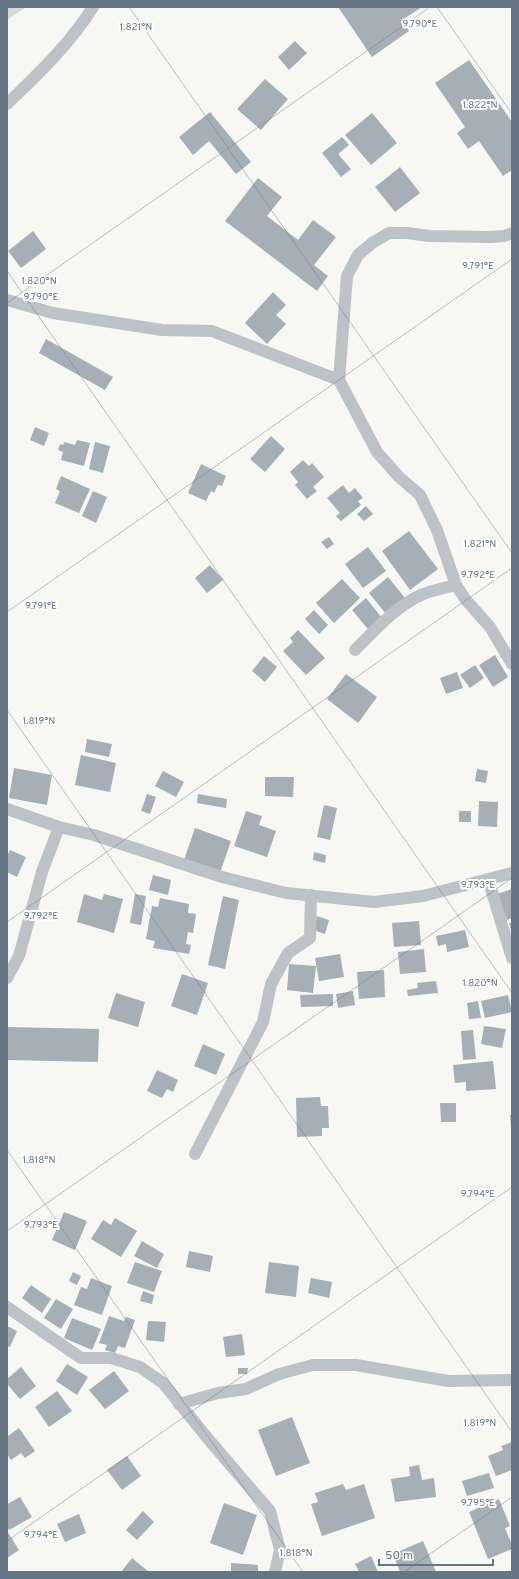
<svg xmlns="http://www.w3.org/2000/svg" width="519" height="1579" viewBox="0 0 519 1579" font-family="Overpass,sans-serif">
<rect width="100%" height="100%" fill="#f7f7f3"/>
<path fill="#d6dbd3" d="M7 7H26L7 20Z"/>
<path fill="#a6afb5" d="M338 7H422L402 20 409 31 372 57Z
M295 41 307 53 289 70 278 57Z
M469 60 512 122V170L503 176 479 141 468 149 457 133 465 127 435 83Z
M265 79 288 99 261 130 237 109Z
M210 112 251 162 236 174 209 141 193 155 179 137Z
M372 113 397 143 371 165 345 135Z
M342 137 349 145 338 154 351 169 341 177 322 153Z
M400 167 420 193 395 212 375 187Z
M258 178 282 197 267 216 298 240 313 220 336 237 314 265 328 276 317 291 225 221Z
M33 231 46 249 21 268 8 251Z
M273 292 286 305 276 315 286 324 267 344 245 323Z
M46 339 113 377 105 390 39 353Z
M35 427 49 433 44 446 30 440Z
M271 436 285 449 265 472 250 459Z
M77 440 90 443 84 466 61 460 63 452 58 450 60 444 63 445 64 442 75 445Z
M95 442 110 446 103 473 89 469Z
M303 460 309 466 312 463 324 477 313 487 317 491 307 499 295 485 298 482 290 472Z
M201 464 226 476 222 486 218 485 214 493 211 491 206 501 188 493Z
M61 476 90 489 79 513 55 503 60 491 56 489Z
M343 485 349 493 355 488 363 498 358 501 361 505 341 521 336 516 340 513 327 498Z
M93 491 107 497 96 523 82 516Z
M366 506 373 514 364 521 357 514Z
M409 531 438 569 410 590 382 551Z
M329 537 334 544 327 549 321 542Z
M368 547 386 571 363 588 345 564Z
M210 565 223 580 207 593 195 578Z
M388 577 405 598 386 614 369 593Z
M342 579 360 598 334 623 316 603Z
M366 598 382 618 368 629 352 610Z
M314 610 328 625 319 634 305 619Z
M298 630 325 658 306 675 283 651 293 642 290 638Z
M495 655 508 677 493 687 479 665Z
M264 656 277 667 265 682 252 671Z
M475 665 484 678 470 688 460 675Z
M457 672 463 688 446 694 440 678Z
M346 674 377 697 358 723 327 699Z
M87 739 112 744 109 757 85 752Z
M81 755 116 763 110 792 75 785Z
M14 768 52 775 47 805 9 798Z
M477 769 488 771 486 783 475 781Z
M163 771 184 782 176 797 155 786Z
M265 777H294L293 797 265 796Z
M147 794 156 797 150 814 141 811Z
M198 794 227 799 226 808 197 803Z
M479 801 498 802 497 827 478 826Z
M324 805 337 808 330 840 317 837Z
M246 811 262 816 259 825 276 831 267 857 234 846Z
M459 811H471V822H459Z
M195 828 231 841 220 873 184 860Z
M10 850 26 857 17 877 7 872V856Z
M314 852 326 855 325 863 313 860Z
M153 875 171 880 168 895 149 890Z
M512 889V918L507 920 497 894Z
M84 894 102 900 104 894 123 899 114 933 77 922Z
M135 894 146 896 141 925 130 923Z
M223 896 239 900 225 969 208 965Z
M160 898 189 904 188 913 196 914 193 933 188 932 186 944 191 945 189 954 153 948 155 941 146 939 152 906 158 907Z
M317 916 329 920 325 934 313 930Z
M419 921 421 945 394 947 392 923Z
M512 922V933L509 923Z
M465 930 469 947 447 952 446 944 438 946 436 936Z
M424 949 426 972 400 974 398 952Z
M340 954 344 977 319 981 315 958Z
M289 964 316 966 313 993 287 990Z
M384 970 385 997 359 999 357 972Z
M182 974 208 983 197 1015 171 1006Z
M436 981 438 993 408 996 407 990 418 988 417 983Z
M353 991 355 1005 338 1008 336 994Z
M116 993 145 1002 138 1027 108 1018Z
M333 994V1006L301 1007 300 995Z
M508 995 512 1012 485 1018 481 1001Z
M478 1001 481 1018 469 1019 467 1003Z
M484 1026 506 1029 502 1048 481 1044Z
M7 1027 99 1029 98 1062 7 1060Z
M473 1030 476 1059 463 1060 461 1031Z
M203 1044 225 1054 216 1075 194 1066Z
M493 1061 496 1089 466 1091V1082L455 1083 453 1065Z
M157 1070 178 1080 173 1092 167 1089 162 1098 147 1091Z
M320 1097 321 1106H328L329 1128H322V1136L297 1137 296 1098Z
M440 1103H456V1122H441Z
M510 1115H512V1127H511Z
M64 1212 87 1221 75 1250 52 1240Z
M115 1218 137 1231 121 1257 91 1239 103 1220 111 1225Z
M142 1241 164 1254 157 1268 134 1256Z
M189 1251 213 1256 210 1272 186 1267Z
M135 1262 162 1271 154 1292 127 1283Z
M269 1262 299 1266 296 1297 265 1293Z
M73 1272 81 1276 77 1285 69 1281Z
M91 1278 112 1286 102 1315 74 1305 81 1287 87 1289Z
M311 1278 332 1282 329 1298 308 1293Z
M31 1285 51 1299 42 1313 22 1298Z
M143 1291 154 1295 152 1304 140 1301Z
M56 1299 73 1309 61 1329 44 1318Z
M109 1316 124 1321 126 1317 135 1320 125 1348 118 1346 115 1353 105 1350 107 1345 99 1343Z
M72 1318 101 1329 92 1350 64 1338Z
M148 1321 166 1322 164 1342 146 1340Z
M7 1326 17 1331 10 1347 7 1346Z
M242 1334 245 1355 226 1357 223 1337Z
M67 1364 88 1377 77 1395 56 1381Z
M21 1367 36 1386 20 1399 7 1384V1379Z
M238 1368H248L247 1374H238Z
M114 1371 129 1391 105 1409 89 1390Z
M57 1391 72 1411 49 1427 35 1407Z
M292 1417 310 1463 276 1476 258 1430Z
M19 1428 35 1451 25 1458 21 1453 11 1460 7 1454V1434L8 1436Z
M512 1442V1470L496 1476 488 1456 503 1450 501 1446Z
M127 1456 141 1476 122 1490 107 1470Z
M419 1465 422 1480 434 1478 436 1497 395 1502 391 1479 410 1476 409 1467Z
M489 1473 494 1488 467 1496 462 1481Z
M343 1484 346 1490 364 1484 375 1518 322 1536 311 1504 318 1502 315 1493Z
M20 1497 32 1517 9 1530 7 1526V1504Z
M499 1499 510 1526 505 1528 512 1545V1549L488 1559 469 1512Z
M224 1503 257 1515 243 1555 210 1543Z
M143 1511 154 1522 137 1540 126 1530Z
M79 1514 86 1533 65 1542 57 1524Z
M7 1531 19 1550 7 1558Z
M423 1541 436 1572H400L393 1554Z
M371 1556 378 1572H359L355 1564Z
M132 1558 149 1572H121Z
M231 1563 258 1565V1572H231Z"/>
<g fill="none" stroke-linecap="round" stroke-linejoin="round">
<path stroke="#bdc2c6" stroke-width="12" d="M7 104C38 74 70 44 93 7
M512 233 504 236 491 237 429 236 407 233H389L372 243 358 255 347 276 339 380 377 452 398 476 420 495 437 530 456 585 466 600 490 627 512 664
M7 300 53 313 162 330 212 331 339 380
M355 650C375 630 395 607 421 595 432 590 445 588 456 585
M7 809 59 827
M488 879 512 958
M7 978 19 956 42 872 59 827 94 835 222 877 286 893 374 902 423 896 512 873
M195 1154 263 1022 271 984 288 953 310 938 311 895
M7 1307 81 1358H111L140 1367 163 1383 209 1440 270 1511 280 1550 275 1572
M179 1404 218 1393 246 1389 279 1374 313 1365H356L448 1381 512 1380"/>
</g>
<path fill="none" stroke="#667684" stroke-width="1" stroke-opacity="0.45" d="M129 7 512 553M437 7 512 114M7 271 512 993M7 303 430 7M7 612 512 259M7 710 512 1432M7 922 512 568M7 1150 303 1572M7 1231 512 878M7 1541 512 1187M404 1572 512 1497"/>
<g font-size="10" text-anchor="middle" fill="#667684" stroke="#fff" stroke-width="4" stroke-linejoin="round" paint-order="stroke">
<text x="420" y="27">9.790°E</text>
<text x="136" y="30">1.821°N</text>
<text x="480" y="108">1.822°N</text>
<text x="478" y="269">9.791°E</text>
<text x="39" y="284">1.820°N</text>
<text x="41" y="300">9.790°E</text>
<text x="480" y="547">1.821°N</text>
<text x="478" y="578">9.792°E</text>
<text x="41" y="609">9.791°E</text>
<text x="39" y="724">1.819°N</text>
<text x="478" y="888">9.793°E</text>
<text x="41" y="919">9.792°E</text>
<text x="480" y="986">1.820°N</text>
<text x="39" y="1163">1.818°N</text>
<text x="478" y="1197">9.794°E</text>
<text x="41" y="1228">9.793°E</text>
<text x="480" y="1426">1.819°N</text>
<text x="478" y="1506">9.795°E</text>
<text x="41" y="1538">9.794°E</text>
<text x="296" y="1556">1.818°N</text>
</g>
<rect width="519" height="1579" fill="none" stroke="#667684" stroke-width="16"/>
<path d="M379 1559v6h114v-6" fill="none" stroke="#667684" stroke-width="2"/>
<text x="385" y="1559" font-size="12" fill="#667684" stroke="#ffffff" stroke-width="3" paint-order="stroke">50 m</text>
</svg>
